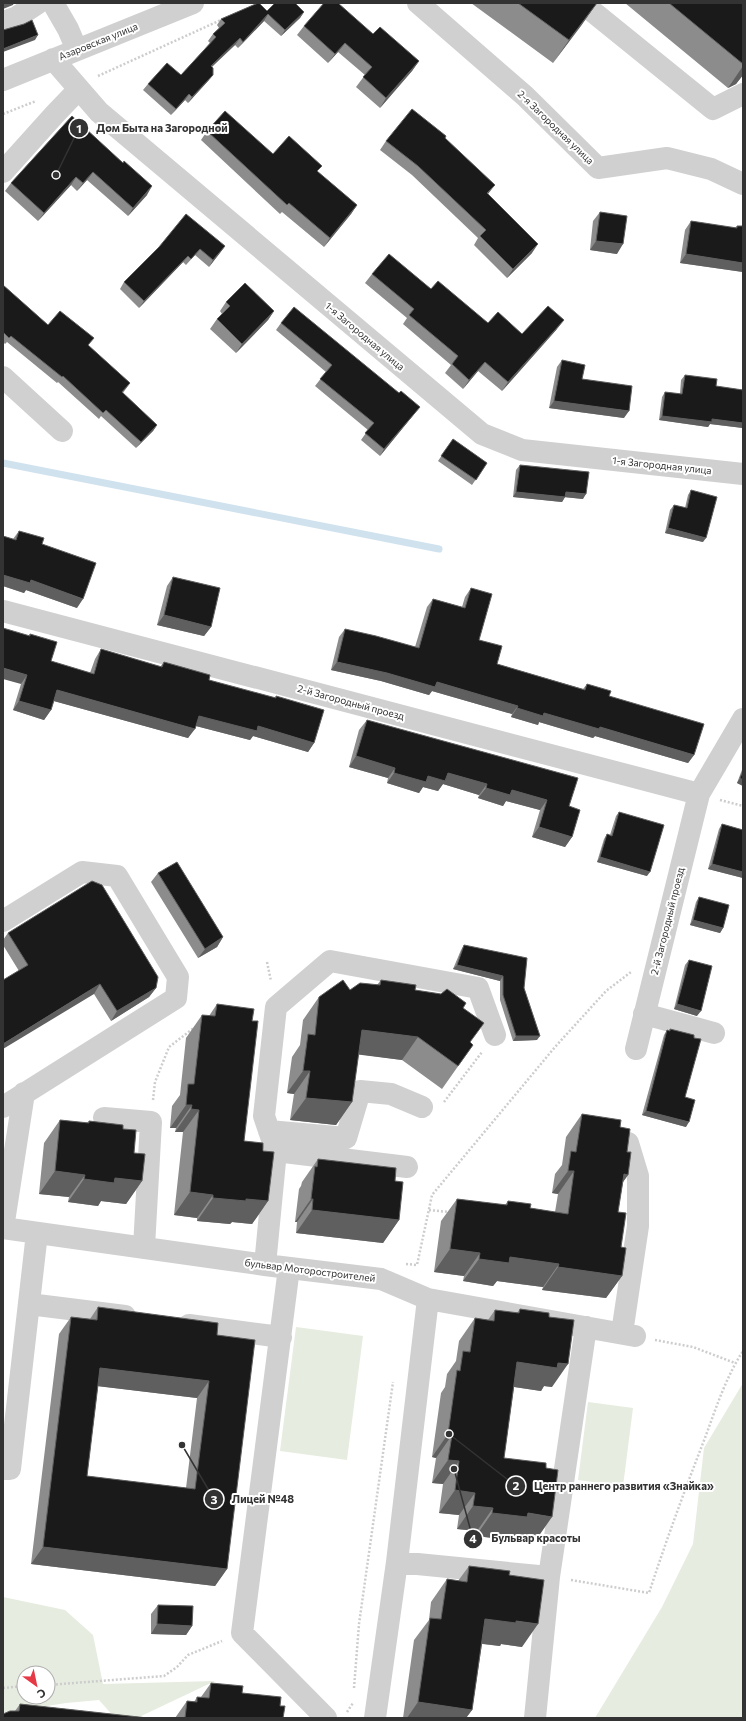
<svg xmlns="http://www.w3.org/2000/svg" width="746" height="1721" viewBox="0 0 746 1721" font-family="Commissioner,sans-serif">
<rect width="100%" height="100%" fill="#fff"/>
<path fill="#e6ecdf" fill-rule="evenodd" d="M296 1327 363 1336 347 1460 280 1451Z
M743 1383V1718H595L662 1607 693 1544 704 1448Z
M588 1402 633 1408 623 1486 578 1480Z
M3 1597 65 1610 93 1635 103 1684 215 1681 137 1718H115L99 1700 66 1703 3 1713ZM24 1673H48V1697H24Z"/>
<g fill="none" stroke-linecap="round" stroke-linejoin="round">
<path stroke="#cfe2ee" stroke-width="7" d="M3 463 439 549"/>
<path stroke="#cdcdcd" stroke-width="2.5" stroke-dasharray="2 2" stroke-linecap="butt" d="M98 76 223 19
M3 114 36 101
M720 800 743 806
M267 962 271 981
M153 1100 155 1082 169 1047 195 1027
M444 1102 482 1052
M429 1210 449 1212
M406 1264 417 1265 432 1195 555 1047 606 991 631 972
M655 1340 693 1347 735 1363
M571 1580 649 1593C666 1541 685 1489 705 1438 716 1408 726 1377 743 1351
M48 1685 164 1676 177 1667 188 1655 222 1641
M3 1688 24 1686
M354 1688 359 1624 393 1382
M347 1712 353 1703"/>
<path stroke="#d0d0d0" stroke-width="22" d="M53 3 68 29 77 50
M418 3 525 96 598 168 667 158 711 169 743 184
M582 3 713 109 743 94
M3 22 17 17 38 3
M53 59 99 112 482 434 522 450 743 474
M3 80 193 3
M3 172 55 114 79 89
M3 377 62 431
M3 611 699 794
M3 921 82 872 117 876 178 977 176 998 3 1107
M644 1014 714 1033
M636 1049 699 794 743 719
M104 1118 151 1122 144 1247
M269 1131 346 1138 360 1091 391 1094 422 1107
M276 1151 407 1167
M3 1228 265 1265 381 1279 428 1299 635 1336
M3 1228 24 1093
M265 1265 276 1151 264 1116 276 1007 330 961 478 988 495 1035
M289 1268 242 1633 326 1718
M29 1304 125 1316
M189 1325 281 1337
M622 1333 638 1226V1176L628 1143
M3 1469H10L37 1233
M397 1562 549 1577 535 1718
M549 1577 586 1327
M375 1718 397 1562 428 1299"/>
</g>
<path fill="#8c8c8c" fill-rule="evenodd" d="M471 3H597L553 63Z
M625 3H743V75L736 84 728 88Z
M267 11 304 12 300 18 281 36 264 21 238 48 235 45 212 67 213 75 208 81 188 103 185 100 171 115 143 90 148 84 181 75 210 43 208 41 213 34 219 28 217 25 221 19Z
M304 26 373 34 419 61 412 71 380 108 356 87 365 75 338 52 328 63 297 35Z
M72 116 147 195 128 216 87 180 77 191 71 185 38 221 5 191 11 183Z
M207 131 273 154 318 172 357 205 351 214 324 247 282 212 280 214 201 140Z
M445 138 532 253 507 278 474 245 478 238 412 175 380 150 386 141Z
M600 212 617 254 590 250 593 221Z
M691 221 735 228 737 226H743V272L680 263 685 230Z
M225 246 209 267 195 255 186 265 183 262 139 308 120 289 124 282 159 247Z
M372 274 431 289 488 323 522 334 557 329 502 391 478 371 463 389 445 373 451 365 403 324 407 318 365 283Z
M3 285 48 325 88 346 130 383 123 393 157 425 153 431 136 448 101 416 99 419 58 382 57 383 7 342 5 344 3 342Z
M226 302 274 311 268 320 236 353 210 329 217 319 222 314 220 311Z
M281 323 399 393 415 413 380 456 361 440 368 430 315 386 326 372 276 330Z
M562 360 582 379 624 418 549 408 557 367Z
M685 375 716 386 743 390V428L710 424 708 427 659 420 662 397 665 392 680 394 681 380Z
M453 439 487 463 472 485 438 461Z
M520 465 583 499 565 497 562 502 513 497 516 470Z
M691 490 703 542 665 533 670 510 674 505 685 508 688 495Z
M19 531 42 544 77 608 26 590 24 593 3 586V536L13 539Z
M173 577 211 627 204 636 157 625 167 586Z
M471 588 479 640 497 664 583 689 587 684 609 696 694 755 688 763 595 736 593 738 539 722 538 725 511 717 512 714 432 691 429 695 381 681 331 670 339 637 345 629 415 647 427 607 433 599 462 607 465 597Z
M30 634 51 661 90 673 95 659 101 649 160 667 164 662 209 680 275 698 276 696 314 743 308 752 253 736 250 740 196 726 188 738 54 701 51 710 44 720 13 710 21 684 29 635Z
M367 720 569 806 572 837 565 847 532 837 540 810 506 801 503 806 478 798 479 795 443 784 438 791 423 787 419 793 387 783 388 778 349 767 359 730Z
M743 767V786L737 783Z
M619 812 647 876 597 862 604 839 607 834 610 835 616 816Z
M722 824 743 830V878L708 869 719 829Z
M158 873 223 937 217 947 198 958 151 882Z
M699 897 723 928 720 933 690 925 696 902Z
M8 933 156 988 149 997 111 1021 94 994 19 971 3 945V940Z
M464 945 524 988 537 1040 513 1041 500 1000V981L453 969 461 950Z
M689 960 697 1016 674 1009 685 965Z
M381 980 415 990 463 1008 470 1043 473 1045 442 1089 402 1060 358 1054 352 1102 336 1125 290 1120 294 1094 287 1093 292 1057 300 1045 303 1020 319 997 350 990 377 985Z
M217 1004 252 1021 244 1141 263 1151 268 1201 252 1224 232 1222 230 1224 197 1221V1218L174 1215 183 1132H175L176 1128H170L172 1106 180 1095 186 1038 202 1015 209 1016Z
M670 1029 685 1097 686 1127 642 1115 664 1035 667 1030 669 1031Z
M582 1114 620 1127 627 1152 628 1175 623 1182 618 1212 622 1276 606 1298 542 1290 543 1287 497 1281 493 1286 463 1281 464 1276 434 1272 441 1221 457 1199 505 1205 508 1201 530 1208 555 1212 558 1194 552 1193 555 1174 562 1165 566 1137Z
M60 1120 87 1123 89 1121 123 1129 134 1153 142 1181 126 1204 101 1201 98 1206 68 1202 69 1197 39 1194 44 1143Z
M318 1159 395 1181 399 1220 383 1243 296 1233 297 1222H295L299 1189 301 1186 302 1182Z
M98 1307 217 1335 227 1569 215 1586 31 1564 59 1334 71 1317 90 1319ZM98 1386 197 1398 186 1488 87 1476Z
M520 1309 549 1317 552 1387 544 1386 541 1391 514 1387 504 1458 536 1540 514 1536 511 1540 476 1536 477 1531 457 1529 459 1515 439 1513 443 1484 432 1483 436 1458 432 1457 441 1393 445 1387 447 1374 456 1361 459 1341 475 1318 488 1320 495 1310 517 1313Z
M469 1566 509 1575 522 1647 501 1644 500 1646 482 1644 472 1710 466 1718H403L414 1640 429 1620 431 1602 447 1579 458 1581Z
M158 1605 192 1626 186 1635 151 1634V1614Z
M211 1683 242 1693 280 1706 283 1718H175L187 1701 194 1702 197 1697H201Z
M20 1704 148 1718 15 1711Z"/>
<path fill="#5f5f5f" d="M9 3H14L13 5 3 9V5Z
M597 3 581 26 553 63 569 40Z
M304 12 300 18 281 36 285 30Z
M268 14 264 21 238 48 243 42Z
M38 35 35 40 3 52V49Z
M240 38 235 45 206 72 211 66Z
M345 43 338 52 328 63 335 54Z
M419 61 412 71 380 108 386 98Z
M743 66V75L736 84 728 88Z
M213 75 208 81 188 103 192 97Z
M189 94 185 100 171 115 176 109Z
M93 172 87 180 77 191 83 183Z
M76 177 71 185 38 221 44 213Z
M495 185 488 194 480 203 487 193Z
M152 186 147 195 128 216 133 208Z
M357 205 351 214 324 247 330 238Z
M596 241 623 244 617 254 590 250Z
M538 244 532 253 507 278 513 269Z
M225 246 220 253 209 267 213 260Z
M686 254 743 263V272L680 263Z
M188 256 183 262 139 308 144 301Z
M274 311 268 320 236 353 242 344Z
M564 320 557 329 502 391 508 382Z
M485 362 478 371 463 389 469 380Z
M554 401 629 411 624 418 549 408Z
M420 407 415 413 380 456 384 449Z
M662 416 712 419 743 423V428L710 424 708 427 659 420Z
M157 425 153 431 136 448 141 442Z
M516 492 565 497 562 502 513 497Z
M566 492 586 494 583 499 563 497Z
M668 528 706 538 703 542 665 533Z
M3 575 31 580 83 599 77 608 26 590 24 593 3 586Z
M164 615 211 627 204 636 157 625Z
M337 662 437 682 518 706 512 714 432 691 429 695 381 681 331 670Z
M3 668 27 675 21 684 3 679Z
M57 690 195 729 188 738 50 700Z
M19 701 51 710 44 720 13 710Z
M517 708 544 713 600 727 694 755 688 763 595 736 593 738 539 722 538 725 511 717Z
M199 716 258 726 314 743 308 752 253 736 250 740 192 725Z
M356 756 395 768 388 778 349 767Z
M394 773 428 776 448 773 487 784 479 795 443 784 438 791 423 787 419 793 387 783Z
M740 778 743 780V786L737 783Z
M486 788 512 790 547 800 540 810 506 801 503 806 478 798Z
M539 827 572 837 565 847 532 837Z
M600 857 650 872 647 876 597 862Z
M712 864 743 872V878L708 869Z
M693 920 723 928 720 933 690 925Z
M223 937 217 947 198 958 205 949Z
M457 965 503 976 500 981 453 969Z
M100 984 94 994 3 1049V1044Z
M156 988 149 997 111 1021 117 1011Z
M677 1004 701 1011 697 1016 674 1009Z
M362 1030 418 1037 402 1060 346 1053Z
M516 1036H540L537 1040 513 1041Z
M303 1071H310L294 1094 287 1093Z
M306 1098 352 1102 336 1125 290 1120Z
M186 1105H192L176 1128H170Z
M191 1109 199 1110 183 1132H175Z
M646 1111 689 1122 686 1127 642 1115Z
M55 1171 85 1175 69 1197 39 1194Z
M568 1171H574L558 1194 552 1193Z
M624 1174 628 1175 612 1197Z
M115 1178 142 1181 126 1204 101 1201 98 1206 68 1202 84 1179Z
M190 1192 213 1195 197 1218 174 1215Z
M213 1198 246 1199 268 1201 252 1224 232 1222 230 1224 197 1221Z
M311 1199H313L297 1222H295Z
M312 1210 399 1220 383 1243 296 1233Z
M450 1249 480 1253 464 1276 434 1272Z
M510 1257 559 1264 543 1287 497 1281 493 1286 463 1281 479 1259Z
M558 1267 622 1276 606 1298 542 1290Z
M517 1362 558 1363 568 1364 552 1387 544 1386 541 1391 501 1385Z
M100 1368 209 1381 197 1398 88 1385Z
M448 1434 452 1435 436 1458 432 1457Z
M448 1460 459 1461 443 1484 432 1483Z
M455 1490 475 1493 459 1515 439 1513Z
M473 1506 493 1508 477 1531 457 1529Z
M492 1513H528L552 1517 536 1540 514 1536 511 1540 476 1536Z
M43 1547 227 1569 215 1586 31 1564Z
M485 1619 516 1621 538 1624 522 1647 501 1644 500 1646 469 1642Z
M157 1624 192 1626 186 1635 151 1634Z
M418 1702 472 1710 466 1718H407Z"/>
<path fill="#1a1a1a" stroke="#5f5f5f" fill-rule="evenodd" d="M3 3H9L3 5Z
M258 3H259L267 11 275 3H295L304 12 285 30 268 14 243 42 240 38 211 66 213 68V75L192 97 189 94 176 109 148 84 167 63 181 75 216 37 213 34 225 23 221 19Z
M324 3H338L373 34 380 27 419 61 386 98 363 77 372 67 345 43 335 54 304 26Z
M518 3H597L569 40Z
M669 3H743V64Z
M32 20 38 35 3 49V30L24 24Z
M412 109 446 136 445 138 495 185 487 193 538 244 513 269 480 236 486 230 418 166 386 141Z
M225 111 273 154 289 136 322 166 317 171 357 205 330 238 289 203 287 205 207 131Z
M72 116 123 163 124 161 152 186 133 208 93 172 83 183 76 177 44 213 11 183Z
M600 212 627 216 623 244 596 241Z
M186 214 225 246 213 260 200 249 191 259 188 256 144 301 124 282 159 247Z
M691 221 737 228V226H743V263L686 254Z
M389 254 431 289 438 281 488 323 498 312 522 334 548 306 564 320 508 382 485 362 469 380 452 364 458 356 409 315 414 309 372 274Z
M245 283 274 311 242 344 217 319 230 306 226 302Z
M3 285 48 325 60 311 94 338 88 345 130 383 122 392 157 425 141 442 106 410 103 413 63 376 62 377 11 336 9 338 3 332Z
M294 307 399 393 401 391 420 407 384 449 365 433 374 423 320 379 332 365 281 323Z
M562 360 585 365 582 379 632 386 629 411 554 401Z
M685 375 717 379 716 386 743 390V423L712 419V422L662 416 665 392 682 394Z
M453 439 487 463 476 480 441 456Z
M520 465 589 472 586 494 566 492 565 497 516 492Z
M691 490 717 497 706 538 668 528 674 505 687 508Z
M19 531 44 538 42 544 96 563 83 599 31 580 30 583 3 575V536L16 540Z
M173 577 220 588 211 627 164 615Z
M471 588 492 594 479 640 502 646 497 664 585 690 587 684 611 691 609 696 704 724 694 755 600 727 599 729 544 713 543 716 517 708 518 706 437 682 435 687 387 673 337 662 345 629 376 636 419 648 433 599 465 608Z
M3 628 30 636V634L57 642 51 661 94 674 101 649 162 667 164 662 210 675 209 680 276 698V696L324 710 314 743 258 726 257 731 199 716 195 729 57 690 51 710 19 701 27 675 3 668Z
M367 720 578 778 569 806 580 810 572 837 539 827 547 800 512 790 510 795 486 788 487 784 448 773 445 781 428 776 426 782 394 773 395 768 356 756Z
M743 771V780L740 778Z
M619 812 664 825 650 872 600 857 607 834 612 836Z
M722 824 743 830V872L712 864Z
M177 862 223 937 205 949 158 873Z
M92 881 102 885 158 977 156 988 117 1011 100 984 3 1044V980L28 965 8 933Z
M699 897 729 905 723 928 693 920Z
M464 945 527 958 524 988 540 1036H516L503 995V976L457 965Z
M689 960 712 966 701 1011 677 1004Z
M343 980 350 990 360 983 380 985 381 980 416 985 415 990 441 994 447 989 466 1003 463 1008 484 1023 470 1042 473 1045 458 1066 418 1037 362 1030 352 1102 306 1098 310 1071H303L308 1034 315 1035 319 997Z
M217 1004 254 1009 252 1021H258L244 1141 263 1143V1151L274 1152 268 1201 246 1199V1201L213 1198V1195L190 1192 199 1110 191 1109 192 1105H186L188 1084H194L202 1015 215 1016Z
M670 1029 694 1035V1038L701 1039 685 1097 695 1100 689 1122 646 1111 667 1030 670 1031Z
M582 1114 621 1120 620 1127 630 1129 627 1152H631L628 1175 624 1174 618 1212 626 1213 621 1247 626 1248 622 1276 558 1267 559 1264 510 1257 509 1263 479 1259 480 1253 450 1249 457 1199 507 1205 508 1201 531 1204 530 1208 568 1214 574 1171H568L571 1151 576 1152Z
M60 1120 89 1123V1121L123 1125V1129L136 1130 134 1153 145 1154 142 1181 115 1178 114 1183 84 1179 85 1175 55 1171Z
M318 1159 396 1168 395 1181 403 1182 399 1220 312 1210 313 1199H311L315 1166 317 1167Z
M98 1307 218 1323 217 1335 255 1340 227 1569 43 1547 71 1317 97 1320ZM100 1368 209 1381 195 1489 87 1476Z
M520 1309 549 1313V1317L574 1320 568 1364 558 1363 557 1368 517 1362 504 1458 546 1463V1468L558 1470 552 1517 528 1513 527 1517 492 1513 493 1508 473 1506 475 1493 455 1490 459 1461 448 1460 452 1435 448 1434 457 1370 460 1371 463 1351 470 1352 475 1318 494 1321 495 1310 519 1313Z
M469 1566 510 1571 509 1575 544 1580 538 1624 516 1621V1623L485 1619 472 1710 418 1702 430 1618 441 1619 447 1579 467 1582Z
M158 1605 193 1606 192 1626 157 1624Z
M211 1683 243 1686 242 1693 281 1697 280 1706H285L283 1718H185L187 1701 197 1702V1697L209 1698Z
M20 1704 148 1718H3V1714L10 1711H19Z"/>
<g text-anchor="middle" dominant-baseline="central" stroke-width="4" stroke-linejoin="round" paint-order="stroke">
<g font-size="10" fill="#333" stroke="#fff">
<text transform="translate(98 41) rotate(-22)">Азаровская улица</text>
<text transform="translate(556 127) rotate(44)">2-я Загородная улица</text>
<text transform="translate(365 336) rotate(40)">1-я Загородная улица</text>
<text transform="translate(662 465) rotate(6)">1-я Загородная улица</text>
<text transform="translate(351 702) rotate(15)">2-й Загородный проезд</text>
<text transform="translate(667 921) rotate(-76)">2-й Загородный проезд</text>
<text transform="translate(310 1270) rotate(7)">бульвар Моторостроителей</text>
</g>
</g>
<path fill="none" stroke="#333" stroke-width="1.5" d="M56 175L79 128M449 1434L516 1486M182 1445L214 1499M454 1469L473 1539"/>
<g fill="#333" stroke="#fff" stroke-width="1.5">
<circle cx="56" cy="175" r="4"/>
<circle cx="449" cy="1434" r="4"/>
<circle cx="182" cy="1445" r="4"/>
<circle cx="454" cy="1469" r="4"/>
<circle cx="79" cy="128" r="10"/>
<circle cx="516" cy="1486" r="10"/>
<circle cx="214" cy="1499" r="10"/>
<circle cx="473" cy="1539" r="10"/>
</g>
<g font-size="12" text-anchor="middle" font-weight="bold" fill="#fff">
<text x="79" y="133">1</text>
<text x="516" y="1490">2</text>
<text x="214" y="1504">3</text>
<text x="473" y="1543">4</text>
</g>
<g font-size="11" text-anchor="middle" font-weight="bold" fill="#333" stroke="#fff" stroke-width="4" stroke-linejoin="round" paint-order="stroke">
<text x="162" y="132">Дом Быта на Загородной</text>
<text x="624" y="1490">Центр раннего развития «Знайка»</text>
<text x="263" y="1503">Лицей №48</text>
<text x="536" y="1542">Бульвар красоты</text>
</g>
<rect width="746" height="1721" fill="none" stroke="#333333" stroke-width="8"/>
<g transform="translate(36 1685) rotate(147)"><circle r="19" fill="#ffffff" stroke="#adadad"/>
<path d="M0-3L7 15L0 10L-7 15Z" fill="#e63946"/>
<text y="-6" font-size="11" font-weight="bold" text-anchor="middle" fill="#333333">С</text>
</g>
</svg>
